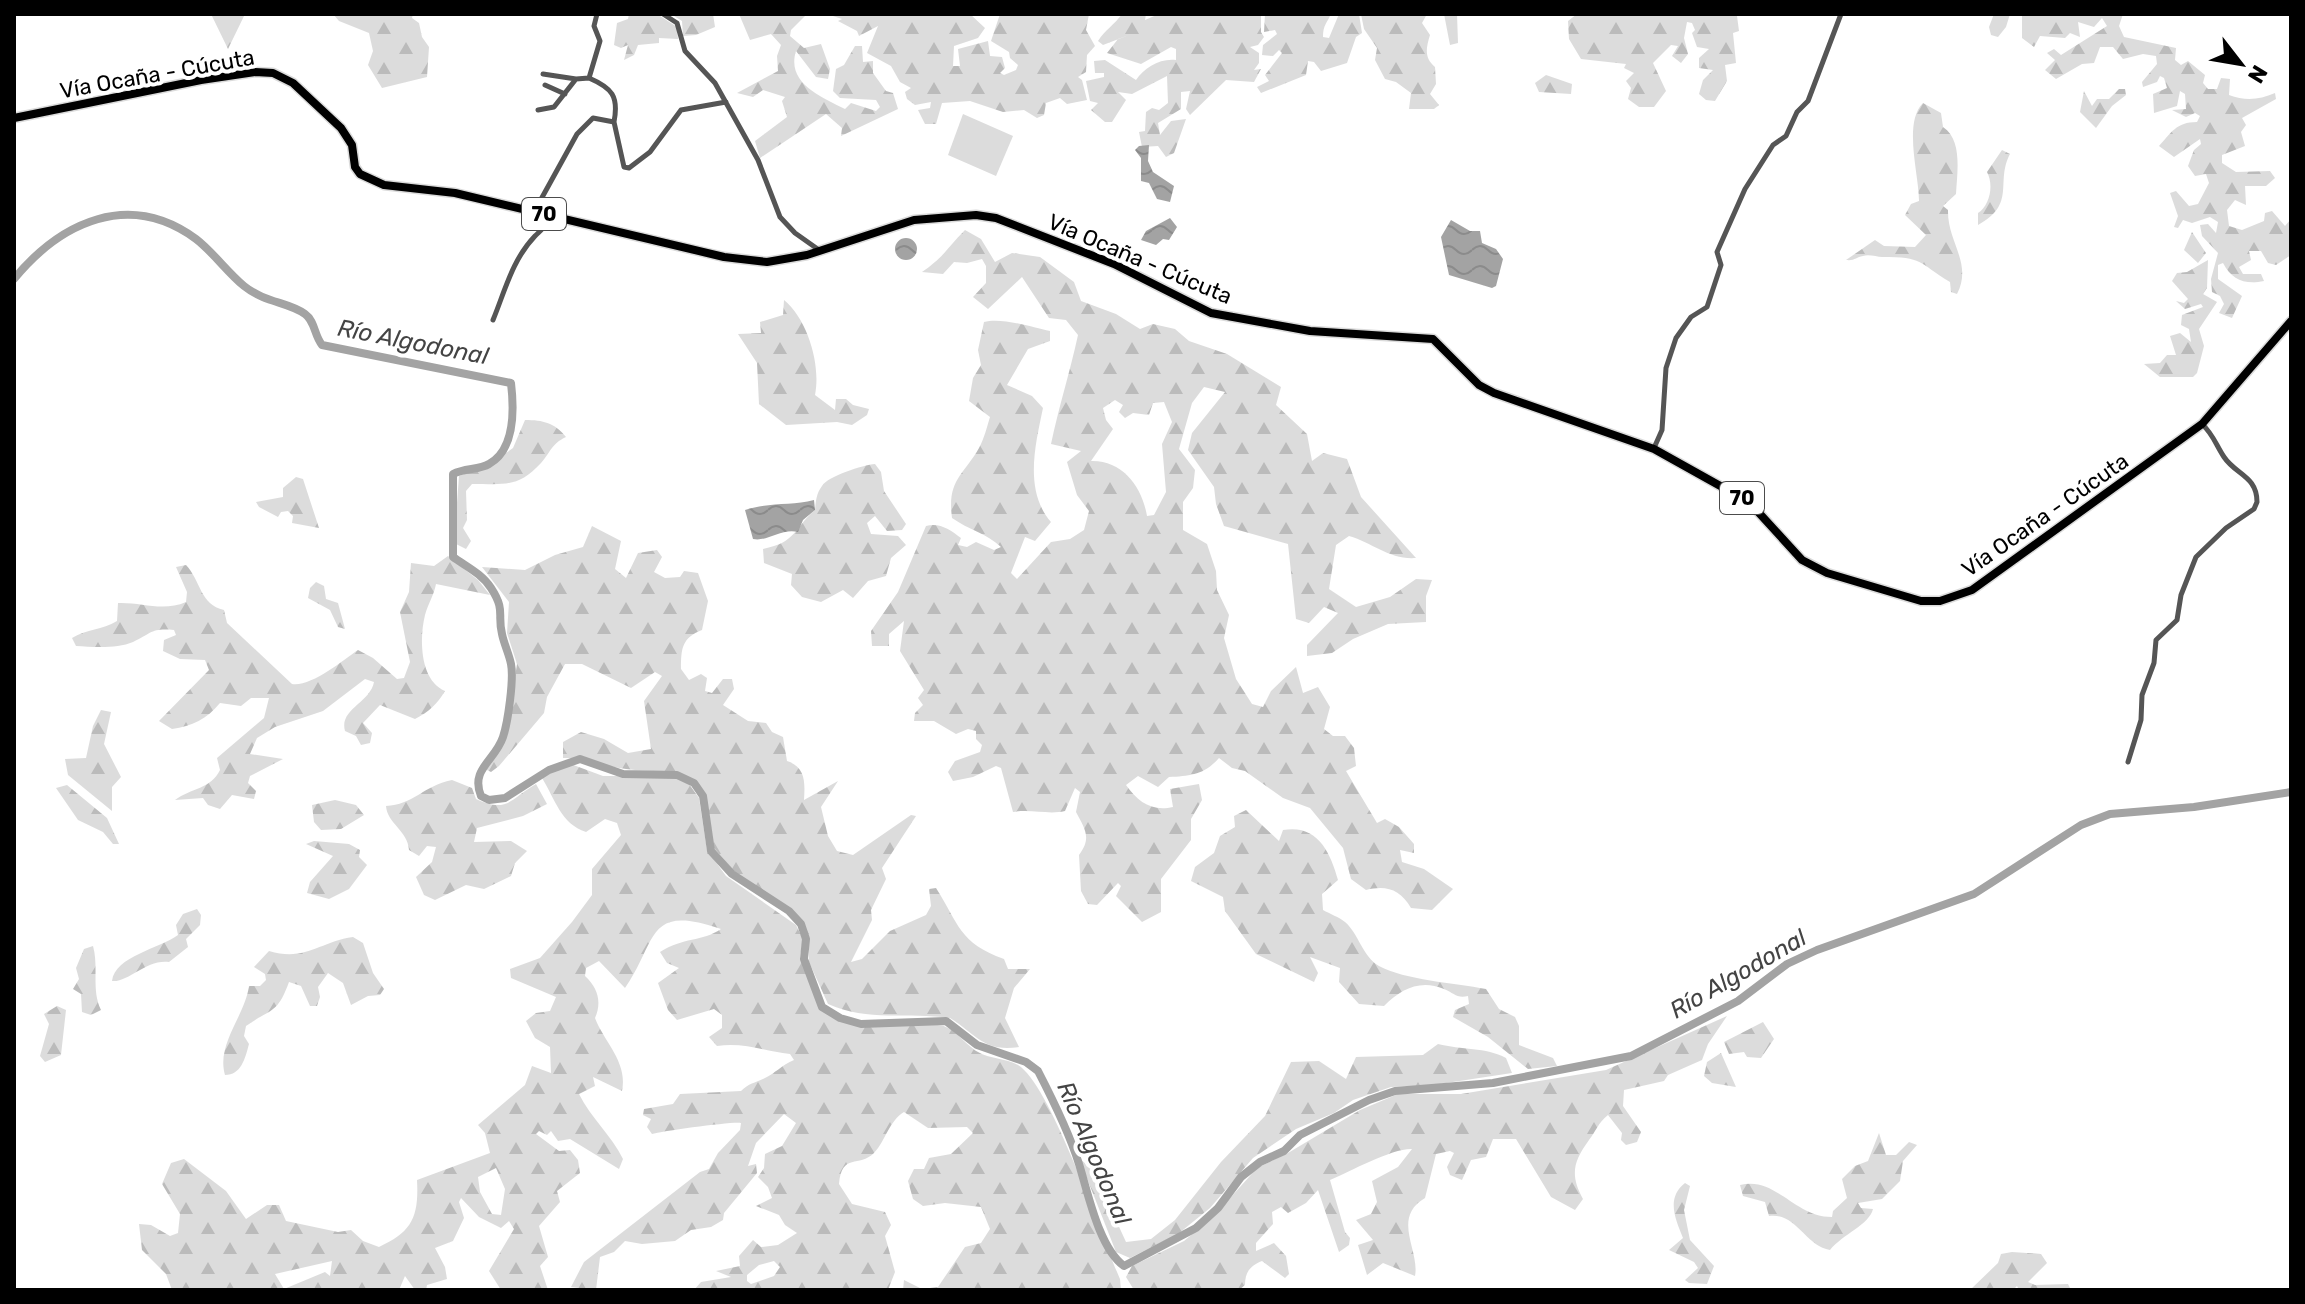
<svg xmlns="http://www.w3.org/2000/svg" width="2305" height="1304" viewBox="0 0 2305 1304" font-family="Rubik,sans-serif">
<defs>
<pattern id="forest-firs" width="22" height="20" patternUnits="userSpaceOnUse" patternTransform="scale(2)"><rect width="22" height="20" fill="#dcdcdc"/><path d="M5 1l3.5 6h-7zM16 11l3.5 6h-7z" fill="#bbb"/></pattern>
<pattern id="water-waves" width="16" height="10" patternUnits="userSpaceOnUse" patternTransform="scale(2)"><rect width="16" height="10" fill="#a3a3a3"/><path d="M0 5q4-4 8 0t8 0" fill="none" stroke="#8b8b8b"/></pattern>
</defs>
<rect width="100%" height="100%" fill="#fff"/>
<path fill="url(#forest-firs)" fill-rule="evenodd" d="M211 14H245L228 49Z
M333 14H413L412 18 419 23 422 37 429 47 427 77 382 88 368 65 373 51 369 33 339 21Z
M629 14H657L677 27 678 39 659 38V43L638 45 634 55 624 60 628 45 621 48 614 45 617 23 628 19Z
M671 14H713L715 27 696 35 683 36 682 21Z
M739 14H807L791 30 790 36 804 48 821 44 830 69 828 79 816 77 796 51C786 83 821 97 845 109L851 103 876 111 880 107 876 100 840 98 833 91 836 69 844 65 855 46H862L863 62 873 61V73L886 91 893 93 898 109 841 136 842 128 826 114 760 158 755 141 787 117 782 101 785 97 763 90 753 97 737 93 778 71 777 56 781 45 771 34 750 40Z
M827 14H970L985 28 978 38 954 46 953 66H960L958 49 988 41 990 56 1002 57 1005 68 1000 73 1004 75 1016 70 1018 65 1010 58 1009 52 991 41 1000 14H1089L1086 30 1095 46 1087 55 1086 72 1078 77 1082 80 1087 100 1067 104 1060 98 1046 103 1044 115 1037 118 1024 110 1003 112 970 101 942 103 936 124H925L918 110 930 108 931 102 915 105 907 99 905 92 911 88 900 82 891 66 867 53 878 26 859 36 857 31 838 21 842 19Z
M1122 14H1146L1145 20 1159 14H1261V32L1264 37 1258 45 1250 47 1259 53V63L1254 70 1261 69 1254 82 1226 80 1190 115 1186 109 1190 91 1181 92V109L1158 123 1160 135 1171 121 1186 119 1174 153 1166 157 1158 146 1142 147 1139 132 1145 131 1146 112 1152 108 1159 110 1168 103 1167 76 1132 94 1118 92 1126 100 1112 122H1105L1091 110 1098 103 1090 101 1086 81 1104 77V73H1095L1094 61 1105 60 1136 80C1144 68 1160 58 1176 60V49L1171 47 1141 64 1107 53 1118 39 1129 35 1103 45 1098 41C1105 30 1115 24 1122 14Z
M1265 14H1331C1327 23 1323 25 1323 37L1329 38 1339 14H1359L1362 33 1356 37 1347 63 1321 71 1314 62 1308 61 1306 75 1261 93 1257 87 1269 81 1265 75 1282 53 1279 50 1273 56 1262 55 1263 45 1277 34 1275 30 1264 32Z
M1361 14H1427L1422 23 1430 35C1426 48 1424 58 1435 67L1436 84 1430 94 1439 105 1434 109H1409L1411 93 1396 82 1385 79 1375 60 1377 48 1364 29Z
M1444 14H1457L1458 43 1450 45Z
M1577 14H1733L1737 16 1739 31 1733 33 1736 63 1725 65 1727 81 1715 101 1706 100 1699 94 1703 80 1713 70 1699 68V58L1709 49 1697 47 1692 33 1695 30 1692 23 1687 22 1684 38 1688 54 1681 63 1672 56 1678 46 1671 45 1653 63 1666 91 1654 107H1639L1628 99 1631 88 1626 81 1634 73 1624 68 1626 64 1581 59 1569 39 1568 21Z
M1994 14H2010L2006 27 1998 37 1991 35 1989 27Z
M2022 14H2123L2119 26 2124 37 2176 48 2175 60 2181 65 2188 61 2205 75 2203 83 2208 89H2217L2221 78 2230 79 2229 95C2245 101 2259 100 2275 93L2276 99 2242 118 2246 125 2241 132 2245 146 2222 155V163L2236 172 2270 171 2275 178 2266 186H2245L2246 205 2235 200 2227 210 2229 226 2242 230 2264 221 2265 213 2272 211 2285 226 2291 219V255L2276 265 2268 263 2261 251H2249L2251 260 2239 267 2243 274H2261L2264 281C2245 285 2232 280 2223 263L2218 265V279L2242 296 2232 318 2219 313 2224 304 2220 296 2212 292 2211 279 2218 253 2202 236 2200 225 2208 224 2216 233 2218 222 2210 217 2192 223 2183 220 2178 228 2174 227 2178 216 2170 193 2176 191 2189 206 2198 204 2209 183 2206 174 2195 176 2188 166 2194 150 2201 144 2200 139 2174 157 2159 146C2171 133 2176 122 2197 122L2200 116 2195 113 2186 117 2172 110 2186 109 2185 94 2180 91 2177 106 2154 113 2153 94 2167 88 2164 78 2160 76 2157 82 2143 87 2142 82 2157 64 2156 56 2143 54 2123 59 2113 47H2100L2094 63 2082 64 2056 79 2045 70 2055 60 2047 53 2054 49 2061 55 2107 26 2102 18 2094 27 2078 22 2080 37 2070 33 2065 38 2040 36 2034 47 2022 38Z
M1546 75 1572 84 1571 94 1539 92 1535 83Z
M2119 89H2125L2126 95 2112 106 2096 128 2080 112 2084 91 2092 106 2097 99H2109Z
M1923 103 1941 113 1943 127C1963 140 1957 173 1956 194L1943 206 1948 210C1947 242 1973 263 1957 294L1951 292 1950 282C1917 262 1924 257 1882 257 1877 257 1869 254 1863 256 1856 257 1855 261 1846 260L1875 240 1884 246 1915 247 1926 235 1905 215 1911 204 1919 201C1919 174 1903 123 1923 103Z
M2002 150 2010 154C1995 182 2017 204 1978 225V213C1990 205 1994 185 1987 172Z
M965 230 981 239 995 262 1012 253 1040 257 1074 282 1081 301 1116 314 1140 329 1153 324 1175 329 1189 341 1227 354 1281 387 1276 405 1307 434 1312 461 1323 453 1347 459 1361 497 1416 558C1390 560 1373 543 1349 536L1336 545 1329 589 1356 607 1390 597 1416 579 1432 580 1426 596V622L1388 624 1353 639 1332 653 1307 656V645L1338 613 1324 607 1309 623 1296 619 1288 544 1224 526 1216 504 1214 487 1188 450 1192 433 1225 392 1204 387 1192 403 1179 449 1195 470 1193 488 1183 502V530L1207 544 1216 571 1217 590 1229 615 1224 638 1236 679 1252 704 1263 707 1271 691 1296 667 1303 693 1318 687 1330 707 1324 729 1333 736H1345L1354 748 1356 766 1346 771 1377 823 1385 819 1399 827 1414 844V853L1400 850 1402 862 1424 869 1453 889 1432 910 1411 908C1400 889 1386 885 1366 890L1351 879 1343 848 1310 808 1283 798 1245 771 1232 768 1219 758C1204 775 1190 776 1169 777L1158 787 1138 776 1126 785C1138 802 1152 812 1173 807L1170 789 1199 784 1202 800 1191 819V840L1161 879V912L1142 922 1116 896 1121 886 1118 883 1097 905 1088 904 1081 891 1079 855C1092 838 1085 829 1076 812L1080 792 1075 788 1065 811C1049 815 1032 809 1013 812L1001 768 996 766 973 777 953 781 948 772 955 761 980 752 982 745 976 739V731L968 729 956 734 934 721H914L915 713 923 705 918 698 924 690 900 651 904 621 889 634V646H872L871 631 898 592 926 526C939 522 951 530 961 538L958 545 967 547 976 542 994 550 1001 547C986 533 969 530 952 518 947 480 963 476 979 448 984 439 987 427 990 417L969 401 973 378 981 365 978 350 984 322C1001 317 1032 327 1050 331V341L1028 349 1007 385 1032 396 1043 408C1035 446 1024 491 1051 522L1035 541 1025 537 1011 573 1017 579 1051 542 1070 539 1084 530 1089 511 1077 495 1067 462 1081 451 1051 444C1059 406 1070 372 1078 335L1066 320 1049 318 1022 277 988 309 973 297 986 283V266L982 259 967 263 954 262 943 274 922 272C944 257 947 248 965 230ZM1115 400 1123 405 1119 412 1125 418 1133 413 1149 415 1153 403 1164 402 1172 422 1162 444 1166 492 1154 515 1147 516C1142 486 1122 460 1091 461L1113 429 1106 420 1103 408Z
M2192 232 2206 253 2198 263 2184 250Z
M2208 260 2207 288 2203 294 2217 302 2199 329 2204 346 2197 373 2193 377H2160L2144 364 2160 363 2167 355H2176L2170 336 2180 333 2191 342 2189 329 2181 325 2182 315 2203 307 2201 304 2185 309 2176 301 2184 303 2188 299 2172 281 2177 273 2187 272Z
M784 300C808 320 821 365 815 395L835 410 836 399H846L853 405 869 409 867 415 852 425 837 422 786 425 759 404 757 363 738 334 761 333 760 322 783 315Z
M525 420C543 420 555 423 566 437 551 444 551 452 541 463 518 488 504 484 472 484L466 491 467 520 463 528 471 541 466 549 454 543 459 476 489 465 513 448Z
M875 464 881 472 884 491 906 524 902 530 887 531 875 516 867 523 871 534 898 536 906 545 891 558 886 576 868 581 853 598 843 590 821 602 802 597 791 585 792 574 764 563 763 549C797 542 793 529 815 510 816 501 816 494 822 486 828 476 863 465 875 464Z
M296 477 303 479 319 528 292 523 293 516 288 511 281 512 278 517 259 507 256 502 283 497V488Z
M592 526 621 541 615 569 626 578 638 553 657 550 662 557 654 572 665 578 680 577 684 571 698 573 708 601 702 630C682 638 681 648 681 669L689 680 701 674 707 678 705 691 712 693 723 679H732L734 689 723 705 748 721 766 723 772 732 783 737 787 761C806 767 805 783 804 800L838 781 821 807 828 836 837 851 853 855 911 815 916 816 882 868 886 879 871 910 872 920 851 962 862 959 890 931 926 915 931 906 929 889 936 888C959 924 959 943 1004 959L1008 969H1030L1014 988 1005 1018 1019 1047C983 1052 977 1035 950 1018 908 1012 868 1022 828 1004L809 962V941L803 923 735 872 714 848 708 807 695 780C671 769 651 772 626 769 604 766 586 757 563 758V742L581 732 604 739 628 753 651 749 644 701 662 676 655 672 631 688 582 664H565L547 697 544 713 499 766 491 772 485 769 505 739 510 711 517 664 507 633 509 602 482 567 525 570 555 555 583 547Z
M448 556 478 580 490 595 436 584C434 595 428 604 425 615 419 639 420 681 445 691 437 704 429 712 415 719L380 705 363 723 372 733 370 743 361 745 356 736 345 731C339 709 370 703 374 682L365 679 323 711 275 727 257 738 250 754 283 759 250 776 248 783 256 791 254 799 232 795 220 809 208 805 203 798 175 800C191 788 211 789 220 770L217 758 264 718 269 698H251L241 706 220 703C207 719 192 726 172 729L159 721 209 670 205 660 180 659 163 651 164 640 176 635 174 630C151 628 152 633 133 642 117 649 93 647 76 646L72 638C87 629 102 630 117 621L118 603C141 602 163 612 186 602L187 592 176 567 186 565C201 581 200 605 224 610L227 623 292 684C311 687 342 661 358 650L373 658 397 679 404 678 410 662 400 612 409 592 411 563 434 566Z
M316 582 324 586 326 599 338 603 345 629 338 627 330 610 308 598 310 588Z
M101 710 111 712 104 744 121 777 112 787V811L68 775 65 759 86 758 93 726Z
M568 763 603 776H671L689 784 699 798 707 850 726 876 796 925 803 939 800 957 821 1009C858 1039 895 1020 938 1025 954 1026 964 1044 978 1052 989 1059 1006 1058 1018 1065 1051 1085 1101 1236 1120 1279L1121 1290H903L904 1280 922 1289 938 1287 965 1247 981 1243 990 1229 981 1207 945 1203 923 1206 913 1199 908 1181 914 1169H924L929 1158 951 1154 973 1133 967 1127 928 1128 904 1112C889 1121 886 1140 874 1153 859 1168 842 1152 839 1184L852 1204 885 1212 891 1225 885 1236 895 1272 888 1290H694L701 1282 731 1277 716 1271 740 1266 739 1256 753 1240 761 1247 778 1245 797 1233 785 1225 779 1215 756 1206 772 1198 768 1187 758 1177 764 1168 765 1154 782 1146 796 1123 784 1114 756 1143 748 1166 756 1164 757 1173 724 1213 723 1220 711 1227 691 1230 675 1241 642 1244 625 1241 614 1252 600 1257 596 1290 571 1287 584 1262 700 1172 709 1169 718 1153 740 1130 741 1123C735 1121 662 1131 652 1134L647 1127 651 1119 643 1115 644 1109 673 1104 680 1094 741 1091C749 1083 755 1083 765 1078 774 1074 782 1065 794 1060L790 1054C764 1051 743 1042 717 1046L709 1037 722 1028V1015L714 1009 677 1020 668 1010 658 983 679 968 667 963 660 952C683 937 702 942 721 929 645 903 658 941 625 988L599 961 586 968 585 976C598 988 602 1002 595 1018 604 1042 628 1062 622 1091L593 1077 595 1086 579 1094C591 1118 611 1135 623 1159L619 1169 570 1139 558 1141 551 1131 547 1135 539 1131 536 1134 559 1151 570 1150 578 1160 580 1173 557 1191 560 1202 539 1226 548 1257 540 1266 548 1290H501L489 1271 514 1229 509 1221 501 1228 479 1217 461 1198 459 1202 464 1218 453 1241 435 1248 445 1267 447 1279 427 1285 426 1290H415L405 1276 399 1290H172L166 1274 142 1250 139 1224 151 1225 170 1236 178 1233 180 1214 162 1184 171 1163 184 1159 226 1191 246 1219 267 1205H279L286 1221 338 1232 351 1230 363 1241 379 1247C412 1232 419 1217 417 1180L490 1153 485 1133 478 1125 525 1085 532 1066 551 1073 550 1047 535 1038 526 1021 536 1013 550 1011 556 997 511 978 510 969 540 958 572 922 592 895V869L621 835 617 823 605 819 586 832C561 824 555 799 542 778ZM496 1168 505 1189 501 1215 492 1214 480 1192 478 1177ZM332 1261 330 1276 325 1272 284 1289 275 1274ZM774 1261 780 1267 774 1276 751 1284 747 1281V1275L759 1265Z
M452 780 472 788 476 799C508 814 511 798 536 784L547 804 523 816 477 828 474 842 511 841 527 851 515 863 511 876 484 889 466 885 435 900 424 895 416 877 432 862 436 847 427 846 419 856 409 850C408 831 387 823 386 806 413 805 423 786 452 780Z
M67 785 107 818 119 844H113L103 832 78 820 56 788Z
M335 800 356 805 364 815 341 829 321 830 314 822 312 805Z
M1246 810 1279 841 1283 830C1317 824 1330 851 1338 880L1322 894 1323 910C1330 914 1339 917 1345 922 1359 934 1362 956 1379 966 1405 980 1454 983 1486 989L1499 1009 1515 1017 1519 1026V1045L1553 1058 1557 1066 1528 1069 1488 1037 1453 1017 1455 1010 1469 1004 1468 996C1457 999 1454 993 1444 989 1420 979 1401 989 1384 1006L1359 1004 1339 982 1340 968 1310 957 1318 973 1314 982 1256 954 1225 911 1223 897 1191 881 1195 867 1214 853 1220 836 1235 827 1234 816Z
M314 841 349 844 360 850 359 857 367 865 349 889 329 899 307 893 310 882 333 856 306 844Z
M197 909 201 915 200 925 186 939 188 947 169 962C146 959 128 983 112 981 115 956 159 949 178 935L176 925 183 914Z
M353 937 363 943 373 973 384 989 380 995 368 996 351 1005 343 983 328 973 318 987 320 997 317 1006H310L301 986 289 982C277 1015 271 1008 246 1026L244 1036 249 1044C245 1059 241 1075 225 1075 216 1044 245 1016 249 986H260L266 980 265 974 254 967 269 951C305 962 319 942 353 937Z
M93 946C99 967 91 990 101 1010L91 1015 82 1012 81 994 73 989 79 979 76 968 84 949Z
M57 1006 66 1010 61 1055 45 1062 40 1056 49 1024 44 1014Z
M1727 1016 1708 1044 1702 1060 1668 1075 1664 1081 1624 1090 1623 1106 1641 1132 1637 1142 1626 1145 1621 1140 1622 1133 1608 1115C1598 1123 1596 1131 1589 1140 1573 1162 1570 1175 1583 1199L1575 1210 1551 1197 1516 1139H1493L1486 1157 1471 1160 1462 1180 1450 1175 1447 1167 1454 1153 1450 1151 1436 1154 1425 1198C1391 1218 1420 1250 1415 1276L1383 1263 1367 1275 1358 1245 1373 1240 1356 1220 1371 1214 1377 1202 1372 1181 1398 1167 1412 1149C1393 1148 1351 1171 1330 1180L1345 1232 1350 1238 1349 1245 1339 1252 1318 1190 1306 1203 1288 1213 1281 1207 1272 1212 1273 1224 1256 1243V1251L1274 1243 1286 1256 1289 1274 1285 1278 1262 1261C1250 1266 1245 1272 1245 1285L1239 1290H1134L1126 1277 1132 1266 1184 1241 1214 1216 1257 1168 1288 1153 1360 1110 1398 1094H1461L1606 1070Z
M1763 1022 1774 1039 1761 1058 1747 1057 1744 1052 1729 1054 1724 1042Z
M1438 1044C1461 1050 1486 1047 1506 1058L1512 1073 1433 1085 1391 1087 1353 1100 1334 1113 1296 1129 1253 1158 1210 1208 1178 1234 1130 1258 1116 1252 1079 1158 1093 1170 1126 1242 1151 1239 1175 1220 1221 1162 1265 1116 1291 1062 1319 1061 1346 1079 1356 1057 1423 1055Z
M1721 1053 1736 1087 1712 1083 1704 1076 1707 1062Z
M1879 1133 1886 1155H1896L1909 1142 1917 1145 1903 1161 1900 1181 1882 1199 1858 1203 1861 1208 1873 1209C1869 1225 1843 1234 1830 1250 1806 1247 1796 1212 1769 1216L1765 1202 1743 1196 1740 1185C1776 1176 1794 1217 1832 1217L1833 1211 1847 1198 1842 1179 1855 1166 1868 1161Z
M1685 1183 1690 1186 1684 1210 1690 1240 1714 1266 1707 1284 1689 1283 1685 1280 1698 1268 1694 1262 1669 1250 1683 1238C1675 1218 1666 1198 1685 1183Z
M2012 1252 2041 1254 2047 1263 2028 1282 2035 1285 2068 1284 2071 1290H2019L2017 1286 2013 1290H1970L1998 1263 2001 1254Z"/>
<path fill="#dcdcdc" d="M963 114 1013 136 996 176 948 155Z"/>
<path fill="url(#water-waves)" d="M1149 145 1148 161 1153 172 1174 186 1170 202 1157 199 1149 183 1141 181V158L1135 150 1139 146Z
M1170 218 1177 227 1169 240 1163 239 1156 245 1141 240 1146 231Z
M1451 220 1470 231H1480L1482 243 1496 249 1503 259 1496 286 1492 288 1449 275 1441 237Z
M895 249a11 11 0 1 1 22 0a11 11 0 1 1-22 0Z
M814 500 815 510 803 520 798 532C781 528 768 542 753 539L745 510C768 502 791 506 814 500Z"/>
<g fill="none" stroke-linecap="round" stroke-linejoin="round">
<path stroke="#a3a3a3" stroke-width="8" d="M14 279C61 222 129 190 196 239 213 252 227 272 244 286 265 303 289 302 305 314 315 321 314 335 322 345L511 383C514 408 516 449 489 464 479 470 465 468 453 474V557C467 567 482 574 491 588 506 611 497 614 502 634 504 644 509 654 511 664 514 679 508 722 503 737 495 761 470 769 481 796L489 800 505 798 549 770 580 759 623 774 677 775 694 783 703 796 711 851 732 874 789 911 801 924 806 939 804 959 822 1007 840 1018 861 1024 946 1021 977 1045 1026 1062 1038 1071C1053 1100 1069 1132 1079 1164 1088 1193 1099 1248 1124 1266L1196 1228 1218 1208 1241 1177 1260 1162 1284 1151 1300 1135 1369 1100 1395 1091 1493 1083 1631 1056 1738 1001 1787 964 1817 950 1974 894 2081 825 2110 814 2194 807 2291 792"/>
<defs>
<path id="primary" d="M14 118 201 80 255 72 273 73 293 83 341 128 352 145 355 167 360 174 384 185 455 193 724 257 767 262 807 255 914 220 976 215 996 218 1114 264 1211 313 1310 331 1433 339 1479 385 1494 393 1654 449 1749 502 1802 560 1827 573 1921 601H1940L1972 590 2202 424 2291 321"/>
</defs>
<use href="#primary" stroke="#dbdbdb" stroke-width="11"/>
<path stroke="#555" stroke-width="5" d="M663 14 677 23 685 51 715 83 758 160 780 217 795 233 819 250
M543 74 576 79
M589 78 600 41 594 26 597 14
M545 85 565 94
M538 110 554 107 576 79 589 78C612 88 619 96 614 122
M534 212 577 134 593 118 614 122 624 167 629 168 650 152 681 110 726 102
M493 320C505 291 512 260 535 236 543 228 546 227 548 215
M1654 448 1662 430 1666 368 1676 338 1691 317 1707 307 1721 265 1717 252 1745 189 1773 145 1786 136 1797 112 1808 101 1841 14
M2128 762 2141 720 2142 695 2154 663 2156 640 2177 620 2181 595 2196 557 2226 528 2254 509 2257 502C2257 476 2236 475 2224 457 2216 445 2213 434 2202 424"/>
<use href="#primary" stroke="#000" stroke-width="8"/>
</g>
<g text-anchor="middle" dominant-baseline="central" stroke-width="8" stroke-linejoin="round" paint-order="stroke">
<g fill="#fff" stroke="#4c4c4c" stroke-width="2">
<rect x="522" y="198" width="44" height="32" rx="6"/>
<rect x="1720" y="482" width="44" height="32" rx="6"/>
</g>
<g font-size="20" font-weight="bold" fill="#000">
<text x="544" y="214">70</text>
<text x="1742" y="498">70</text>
</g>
<g font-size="22" fill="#000" stroke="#fff">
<text transform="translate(157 74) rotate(-10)">Vía Ocaña - Cúcuta</text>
<text transform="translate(1140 259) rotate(23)">Vía Ocaña - Cúcuta</text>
<text transform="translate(2045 515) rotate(-35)">Vía Ocaña - Cúcuta</text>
</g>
<g font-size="24" font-style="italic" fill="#444" stroke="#fff">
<text transform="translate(413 342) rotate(11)">Río Algodonal</text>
<text transform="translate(1738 974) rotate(-30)">Río Algodonal</text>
<text transform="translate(1094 1153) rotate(67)">Río Algodonal</text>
</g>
</g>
<rect width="2305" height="1304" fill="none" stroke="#000000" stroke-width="32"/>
<g transform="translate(2241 64) rotate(121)" stroke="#ffffff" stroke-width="6" paint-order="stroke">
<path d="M0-6L14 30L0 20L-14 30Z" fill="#000000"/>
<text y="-12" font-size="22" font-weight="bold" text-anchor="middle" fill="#000000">N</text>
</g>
</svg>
